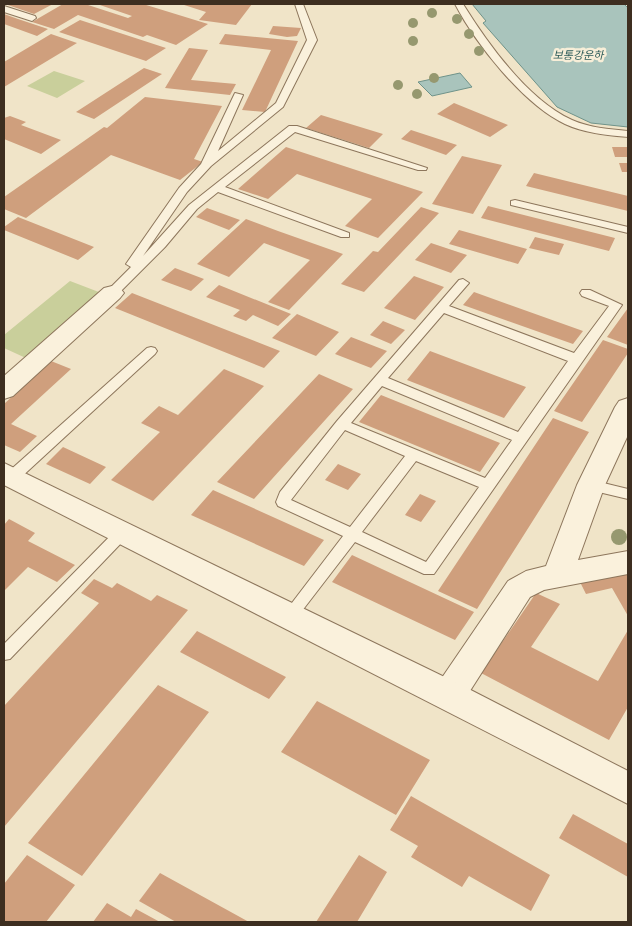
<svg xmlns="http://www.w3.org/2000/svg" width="632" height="926" viewBox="0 0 632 926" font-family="Bitter,'Noto Sans KR',serif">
<rect width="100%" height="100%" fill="#f0e4c8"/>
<path fill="#c9cf9b" d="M54 71 85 81 57 98 27 86Z
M70 281 104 294 28 359 4 348V335Z"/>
<path fill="#a9c4bc" stroke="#6f938a" d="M472 4H624L628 8V127L591 123 557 107 483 23 486 21Z
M460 73 472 87 432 96 418 82Z"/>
<path fill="#cf9f7d" d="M5 4H53L34 14Z
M63 4H85L128 18 132 16 97 4H143L208 24 176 45 147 35 143 37 78 15 54 29 32 22Z
M181 4H252L236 25 199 20 206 12Z
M4 14 18 19 48 29 37 36 4 24Z
M80 20 166 48 146 61 59 32Z
M273 26 301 28 297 36 287 37 269 34Z
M51 34 77 43 4 87V62Z
M225 34 298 41 265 112 242 110 271 50 219 44Z
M189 48 208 50 191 80 236 84 230 95 165 88Z
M144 68 162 74 94 119 76 112Z
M145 97 222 106 194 159 203 162 180 180 111 155 26 218 4 209V197L104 127 107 128Z
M454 103 508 125 490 137 437 114Z
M321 115 383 134 369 148 306 128Z
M10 116 26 122 21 125 61 140 41 154 4 139V118Z
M411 130 457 145 446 155 401 139Z
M286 147 423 192 378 238 345 226 372 199 297 174 268 199 238 189Z
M612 147H628V157H615Z
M462 156 502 165 473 214 432 204Z
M619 163H628V172H622Z
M534 173 628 196V211L526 186Z
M488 206 615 238 609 251 481 218Z
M421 207 439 213 364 292 341 284 373 251 378 252Z
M207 208 240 220 229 230 196 217Z
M18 217 94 247 78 260 4 230V227Z
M246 219 278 231 343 254 289 310 268 302 310 260 264 243 229 277 197 264Z
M459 230 527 249 518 264 449 244Z
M535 237 564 244 559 255 529 248Z
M431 243 467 255 451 273 415 260Z
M175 268 204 279 191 291 161 280Z
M414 276 444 287 415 320 384 308Z
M219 285 291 314 278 326 253 315 246 321 233 316 240 310 206 297Z
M474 292 583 331 573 344 463 305Z
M132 293 280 351 264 368 115 308Z
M628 308V345L607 337Z
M297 314 339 332 316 356 272 338Z
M383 321 405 330 391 344 370 335Z
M351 337 387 351 371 368 335 354Z
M603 340 628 349V353L582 422 554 411Z
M430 351 526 387 504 418 407 380Z
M51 361 71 369 11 424 37 436 20 452 4 445V404Z
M224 369 264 386 153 501 111 480 160 432 141 423 159 406 178 415Z
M319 374 353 389 254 499 217 482Z
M381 395 500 443 480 472 359 422Z
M553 418 589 432 477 609 438 591Z
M63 447 106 467 90 484 46 464Z
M338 464 361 474 348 490 325 480Z
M213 490 324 540 304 566 191 515Z
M420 494 436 501 421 522 405 515Z
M9 519 35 533 28 541 75 565 57 582 28 567 4 591V525Z
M352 555 474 612 455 640 332 582Z
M628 572V616L612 588 586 594 580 582Z
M94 579 112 588 117 583 151 601 157 595 188 610 4 827V706L99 603 81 593Z
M536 593 560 604 531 647 598 681 628 630V707L609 740 481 673Z
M197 631 286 677 269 699 180 652Z
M158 685 209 712 82 876 28 843Z
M317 701 430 760 396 815 281 752Z
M411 796 550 875 531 911 469 876 462 887 411 857 418 846 390 830Z
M573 814 628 844V877L559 838Z
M27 855 75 885 46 922H4V884Z
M359 855 387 872 357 922H316Z
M160 873 249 922H176L139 901Z
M107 903 131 917 136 909 160 922H93Z"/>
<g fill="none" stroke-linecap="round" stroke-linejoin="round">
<defs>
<path id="service" d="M295 4H303L317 40 283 107 211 166 187 192 143 256 189 205 289 126H297L427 168 426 170H418L295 132 225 187 349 233V237H341L218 192 197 209 165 247 116 296H108L106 293 108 290 131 267 126 264 179 188 201 164 235 93 243 95 218 151 276 103 307 40Z
M455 4H463C488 44 528 100 572 120 590 128 609 129 628 131V137C607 135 584 133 565 124 524 105 475 43 455 4Z
M4 6 35 16 36 18 32 21 4 12Z
M515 200 628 227V233L511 205V201Z
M463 279 469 283 449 306 574 353 609 306 582 296 580 293 582 290H590L622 305 434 574H424L355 542 295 620 290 622 285 620 282 616 285 612 343 536 278 506 276 502 280 492 337 421 459 280ZM444 313 568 361 518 432 388 378ZM382 386 512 440 485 478 351 423ZM345 430 405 456 350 527 291 500ZM416 461 479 487 426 562 362 532Z
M151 347 155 348 157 351 155 354 17 481H7L5 477 7 473 147 348Z
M591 480 628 489V499L586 489 584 485 586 481Z
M123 526 128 528 130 532 128 536 10 659 4 660V644L118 528Z"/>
<path id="minor" d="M112 286 120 288 124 293 120 298 13 396 4 399V376L104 288Z
M628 398V435L605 485 578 560 628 551V574L544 590 530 597 461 705 449 709 437 705 433 695 437 685 508 581 526 571 546 566 577 485 615 407 619 401Z"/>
<path id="tertiary" d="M4 463 461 685 628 771V804L4 485Z"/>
</defs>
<use href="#service" stroke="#8d765c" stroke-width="2"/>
<use href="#minor" stroke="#8d765c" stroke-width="2"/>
<use href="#tertiary" stroke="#8d765c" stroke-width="2"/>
<use href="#service" fill="#faf1dc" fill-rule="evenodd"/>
<use href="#minor" fill="#faf1dc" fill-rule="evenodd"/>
<use href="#tertiary" fill="#faf1dc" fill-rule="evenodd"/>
</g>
<g fill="#96986f">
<circle cx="432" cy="13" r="5"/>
<circle cx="457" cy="19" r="5"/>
<circle cx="413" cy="23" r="5"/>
<circle cx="469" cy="34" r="5"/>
<circle cx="413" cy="41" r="5"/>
<circle cx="479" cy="51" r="5"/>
<circle cx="434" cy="78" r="5"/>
<circle cx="398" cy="85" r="5"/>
<circle cx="417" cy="94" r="5"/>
<circle cx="619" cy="537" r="8"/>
</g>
<g text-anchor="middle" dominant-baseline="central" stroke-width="5" stroke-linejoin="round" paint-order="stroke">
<g font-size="11" font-style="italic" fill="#2f5d5a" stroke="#f7eed8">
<text x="578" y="55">보통강운하</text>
</g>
</g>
<rect width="632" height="926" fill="none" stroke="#3d2e20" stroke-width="10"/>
</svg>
